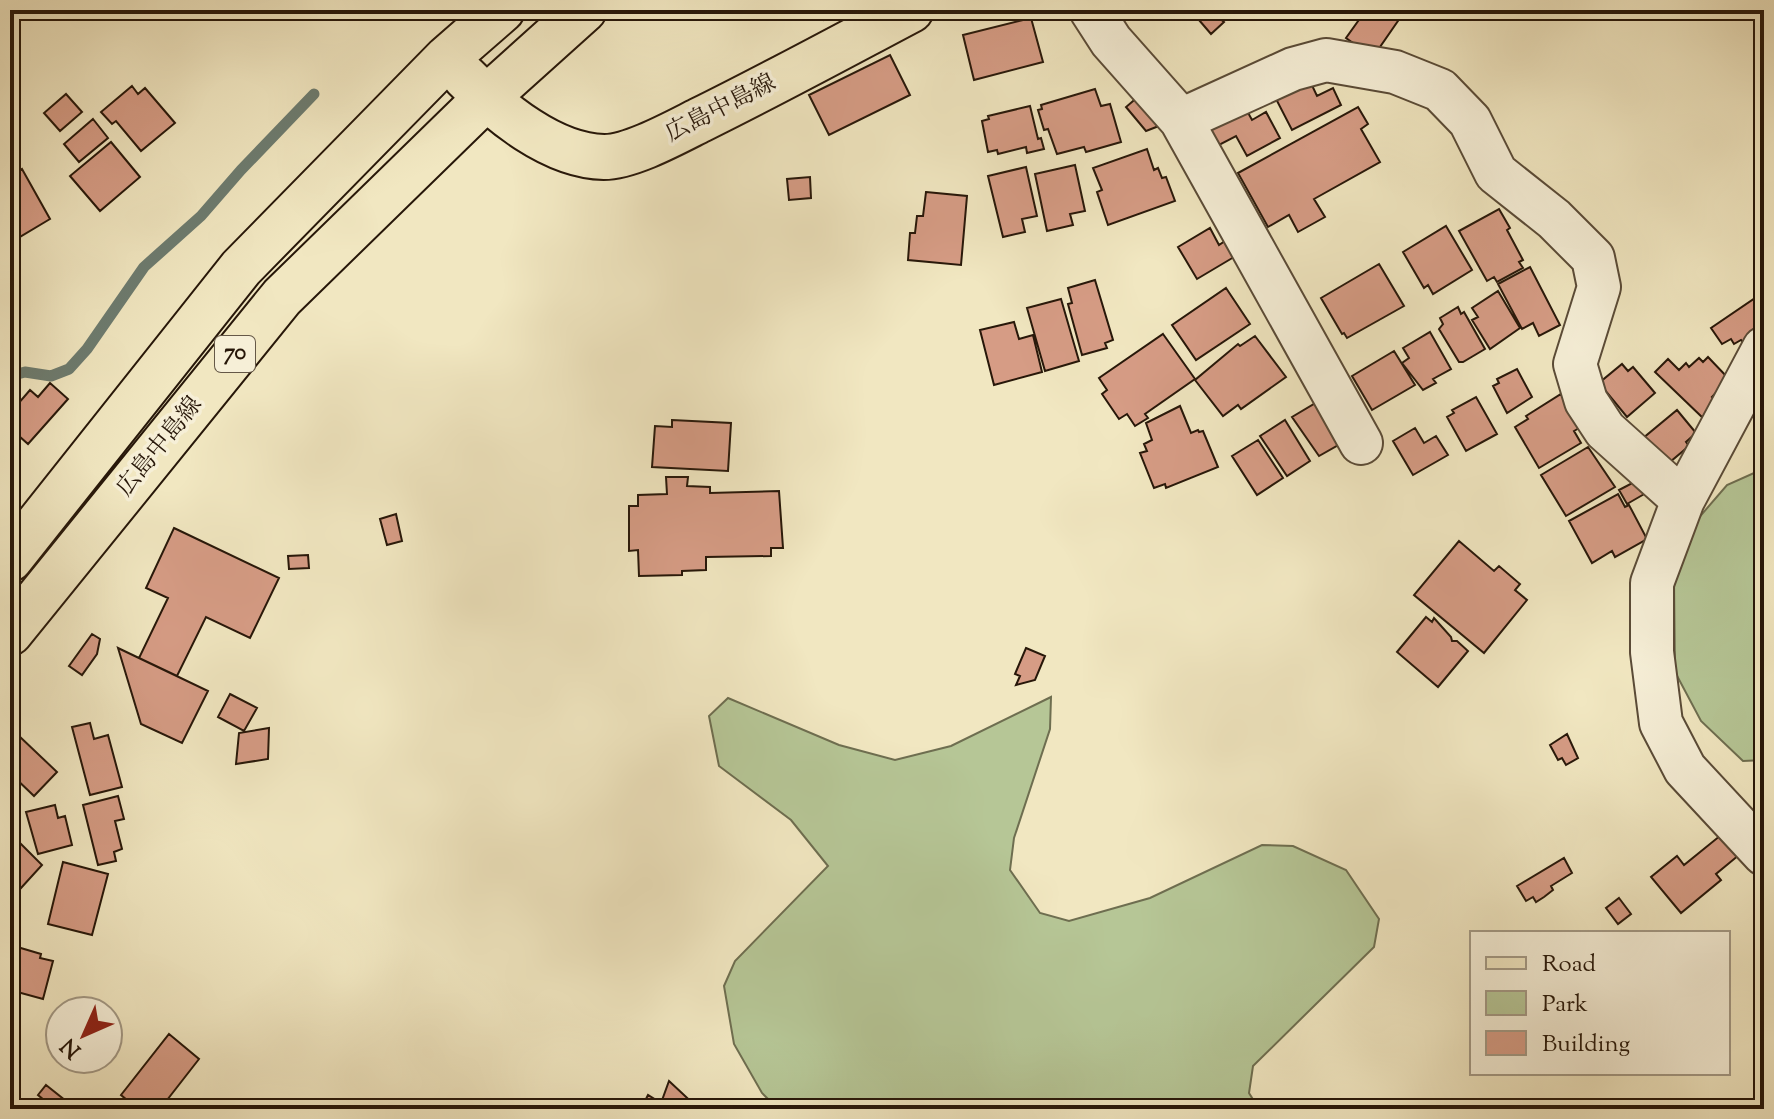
<svg xmlns="http://www.w3.org/2000/svg" width="1774" height="1119" viewBox="0 0 1774 1119" font-family="'Sorts Mill Goudy','Noto Serif JP',serif">
<rect width="100%" height="100%" fill="#f1e7c1"/>
<filter id="stains"><feTurbulence type="fractalNoise" baseFrequency=".0025" numOctaves="4"/><feColorMatrix values="0 0 0 0 .2 0 0 0 0 .09 0 0 0 0 .02 0 0 0 .5 -.17"/></filter>
<radialGradient id="worn" r=".72"><stop offset=".6" stop-color="#630" stop-opacity="0"/><stop offset="1" stop-color="#630" stop-opacity=".3"/></radialGradient>
<path fill="#b6c696" stroke="#6e6e50" stroke-width="2" d="M1764 472V760L1743 761 1701 721 1675 672 1674 581 1690 528 1727 485 1754 473Z
M1051 697 1050 729 1014 838 1010 870 1040 913 1069 921 1150 898 1262 845 1293 846 1346 870 1379 919 1374 947 1253 1066 1249 1093 1259 1109H778L762 1093 734 1044 724 986 735 961 828 866 791 820 719 766 709 716 728 698 839 745 895 760 951 746Z"/>
<g fill="none" stroke-linecap="round" stroke-linejoin="round">
<path stroke="#6d7c70" stroke-width="11" d="M10 376 25 372 51 376 69 369 87 349 144 267 201 216 241 170 314 94"/>
</g>
<path fill="#d69c85" stroke="#271709" stroke-width="2" d="M818 10H841L824 20Z
M1210 10 1224 22 1211 34 1199 20Z
M1366 10H1389L1400 18 1373 57 1346 38Z
M1031 18 1043 62 974 80 963 35Z
M890 55 910 95 829 135 809 95Z
M1309 79 1317 96 1333 88 1341 105 1292 130 1275 97Z
M132 86 138 94 145 88 175 123 141 151 116 121 112 124 101 112Z
M1095 89 1101 106 1110 104 1121 142 1086 152 1084 147 1057 154 1048 129 1044 130 1038 110 1042 109 1041 105Z
M66 94 82 112 60 131 44 113Z
M1139 96 1164 124 1146 131 1126 107Z
M1030 106 1038 139 1041 138 1044 149 1027 153 1026 147 998 154 997 150 988 152 982 121 989 119 988 116Z
M1358 107 1368 124 1361 129 1380 162 1314 199 1325 217 1298 232 1289 215 1268 227 1238 173Z
M1246 109 1252 120 1266 112 1280 138 1247 156 1236 136 1219 145 1209 129Z
M93 119 108 138 79 162 64 144Z
M111 142 140 177 100 211 70 176Z
M1147 149 1154 170 1158 168 1162 178 1166 177 1175 201 1108 225 1097 192 1102 190 1093 168Z
M1075 165 1085 211 1070 214 1073 225 1047 231 1035 174Z
M1026 167 1037 216 1022 219 1025 232 1003 237 988 176Z
M22 169 50 219 18 238 10 224V176Z
M810 177 811 198 789 200 787 179Z
M926 192 967 196 961 265 908 260 910 233H915L917 216H923Z
M1499 209 1510 228 1507 230 1523 260 1519 262 1523 268 1497 282 1494 277 1487 281 1459 231Z
M1446 226 1472 270 1433 294 1428 285 1424 288 1403 252Z
M1210 228 1219 245 1225 241 1234 257 1197 279 1178 247Z
M1379 264 1404 306 1347 338 1344 333 1342 334 1321 298Z
M1530 267 1560 325 1539 336 1533 323 1522 329 1498 284Z
M1095 280 1113 340 1105 343 1107 348 1082 355 1068 304 1072 303 1068 288Z
M1226 288 1250 324 1196 360 1172 325Z
M1498 291 1520 328 1490 349 1472 320 1478 317 1472 308Z
M1764 292V328L1743 342 1741 340 1734 344 1731 339 1722 344 1711 328Z
M1061 299 1079 361 1045 371 1027 308Z
M1458 307 1461 314 1464 312 1485 349 1463 362H1459L1439 329 1443 324 1440 318Z
M1014 322 1019 339 1033 335 1042 372 994 385 980 330Z
M1430 332 1451 369 1433 379 1436 383 1423 390 1402 363 1409 358 1403 348Z
M1163 334 1195 379 1145 414 1148 418 1135 426 1127 414 1119 419 1102 394 1107 390 1099 378Z
M1255 336 1286 377 1241 409 1238 405 1223 416 1195 380 1238 344 1240 346Z
M1394 351 1415 385 1372 410 1352 376Z
M1708 357 1729 379 1712 397 1719 403 1704 419 1655 372 1668 359 1679 370 1686 363 1689 367 1699 358 1703 362Z
M1622 364 1628 371 1633 367 1655 393 1627 417 1599 383Z
M1517 369 1532 397 1507 413 1493 386 1499 383 1497 379Z
M50 383 68 399 28 444 10 428V413L30 390 38 397Z
M1561 394 1581 427 1574 431 1581 443 1539 468 1515 427 1528 419 1526 416Z
M1476 397 1497 434 1466 451 1447 417 1454 413 1452 410Z
M1319 401 1340 444 1319 456 1292 417Z
M1180 406 1191 433 1198 430 1199 432 1203 431 1218 467 1166 488 1165 484 1154 488 1140 453 1147 451 1144 444 1152 440 1146 423Z
M1677 410 1696 433 1686 442 1689 446 1664 467 1642 439Z
M672 420 731 423 728 471 652 467 655 426 672 427Z
M1285 420 1310 461 1287 476 1260 436Z
M1415 428 1424 443 1436 436 1448 455 1413 475 1393 441Z
M1258 440 1283 478 1257 495 1232 456Z
M1588 447 1615 487 1566 516 1541 475Z
M666 477H688L687 486 710 487V493L779 491 783 548H771V556L706 557V570L682 571V575L639 576 638 550 629 551V506H638V495L667 494Z
M1638 480 1646 493 1627 504 1619 490Z
M1618 494 1625 507 1629 505 1647 539 1615 557 1612 551 1592 563 1569 521Z
M396 514 402 541 387 545 380 519Z
M174 528 279 578 250 638 206 617 177 676 139 658 168 598 146 588Z
M1459 541 1494 571 1499 566 1520 584 1515 590 1527 600 1484 653 1414 595Z
M308 555 309 568 289 569 288 556Z
M1426 617 1432 622 1434 618 1451 637 1452 641H1457L1468 651 1438 687 1397 652Z
M92 634 100 639 97 654 82 675 69 666Z
M118 648 208 691 182 743 141 724Z
M1026 648 1045 656 1035 680 1016 685 1020 676 1015 674Z
M230 694 257 708 244 731 218 717Z
M90 723 94 739 108 735 122 787 90 795 72 727Z
M269 728 268 759 236 764 239 733Z
M1567 734 1578 758 1566 765 1562 758 1558 760 1550 745Z
M18 735 57 772 34 796 10 773V744Z
M118 796 124 819 115 821 122 849 114 852 116 861 98 865 83 805Z
M55 805 58 818 65 816 72 845 38 854 26 812Z
M10 833 42 865 11 899 10 898Z
M1721 835 1739 855 1716 874 1721 880 1681 913 1651 877 1677 856 1684 865Z
M1564 858 1572 873 1551 886 1553 890 1544 897 1536 902 1533 897 1526 901 1517 886Z
M63 862 108 874 92 935 48 924Z
M1619 898 1631 914 1618 924 1606 908Z
M14 946 41 954 40 958 53 961 43 999 10 990V948Z
M169 1034 199 1059 160 1109H138L121 1095Z
M669 1081 699 1109H641L648 1095 661 1103Z
M46 1085 66 1101 59 1109H55L38 1095Z"/>
<g fill="none" stroke-linecap="round" stroke-linejoin="round">
<defs>
<path id="street" d="M1091 10 1111 41 1181 120 1361 443
M1181 120 1293 69 1326 60 1395 72 1440 90 1470 121 1496 173 1554 219 1593 258 1599 287 1575 364 1586 401 1605 430 1683 500
M1764 348 1683 500 1652 583V652L1661 723 1685 769 1764 854"/>
<path id="primary" d="M465 77C499 112 552 156 604 157 631 157 676 132 700 120 771 85 841 47 911 10
M10 559 241 268 447 58 502 10
M10 633 282 297 486 98 584 10"/>
</defs>
<use href="#street" stroke="#5a4b37" stroke-width="46"/>
<use href="#primary" stroke="#271709" stroke-width="48"/>
<use href="#street" stroke="#f6efd7" stroke-width="42"/>
<use href="#primary" stroke="#f1e7c1" stroke-width="44"/>
</g>
<g text-anchor="middle" dominant-baseline="central" stroke-width="7" stroke-linejoin="round" paint-order="stroke">
<rect fill="#f6efd7" stroke="#655847" stroke-width="2" x="215" y="336" width="40" height="36" rx="6"/>
<g font-size="22" font-weight="bold" fill="#271709">
<text x="235" y="354">70</text>
</g>
<g font-size="24" fill="#271709" stroke="#f6efd7">
<text transform="translate(721 109) rotate(-27)">広島中島線</text>
<text transform="translate(160 447) rotate(-51)">広島中島線</text>
</g>
</g>
<rect width="1774" height="1119" fill="none" stroke="#f1e7c1" stroke-width="40"/>
<rect x="12" y="12" width="1750" height="1095" fill="none" stroke="#271709" stroke-width="4"/>
<rect x="20" y="20" width="1734" height="1079" fill="none" stroke="#271709" stroke-width="2"/>
<rect x="1470" y="931" width="260" height="144" fill="#f6efd7" stroke="#a39985" stroke-width="2"/>
<rect x="1486" y="957" width="40" height="12" fill="#f1e7c1" stroke="#a39985" stroke-width="2"/>
<text x="1542" y="971" font-size="24" fill="#271709">Road</text>
<rect x="1486" y="991" width="40" height="24" fill="#b6c696" stroke="#a39985" stroke-width="2"/>
<text x="1542" y="1011" font-size="24" fill="#271709">Park</text>
<rect x="1486" y="1031" width="40" height="24" fill="#d69c85" stroke="#a39985" stroke-width="2"/>
<text x="1542" y="1051" font-size="24" fill="#271709">Building</text>
<g transform="translate(84 1035) rotate(225)"><circle r="38" fill="#f6efd7" stroke="#a39985" stroke-width="2"/>
<path d="M0-6L14 30L0 20L-14 30Z" fill="#8f2418"/>
<text y="-12" font-size="22" font-weight="bold" text-anchor="middle" fill="#271709">N</text>
</g>
<rect width="100%" height="100%" filter="url(#stains)"/>
<rect width="100%" height="100%" fill="url(#worn)"/>
</svg>
